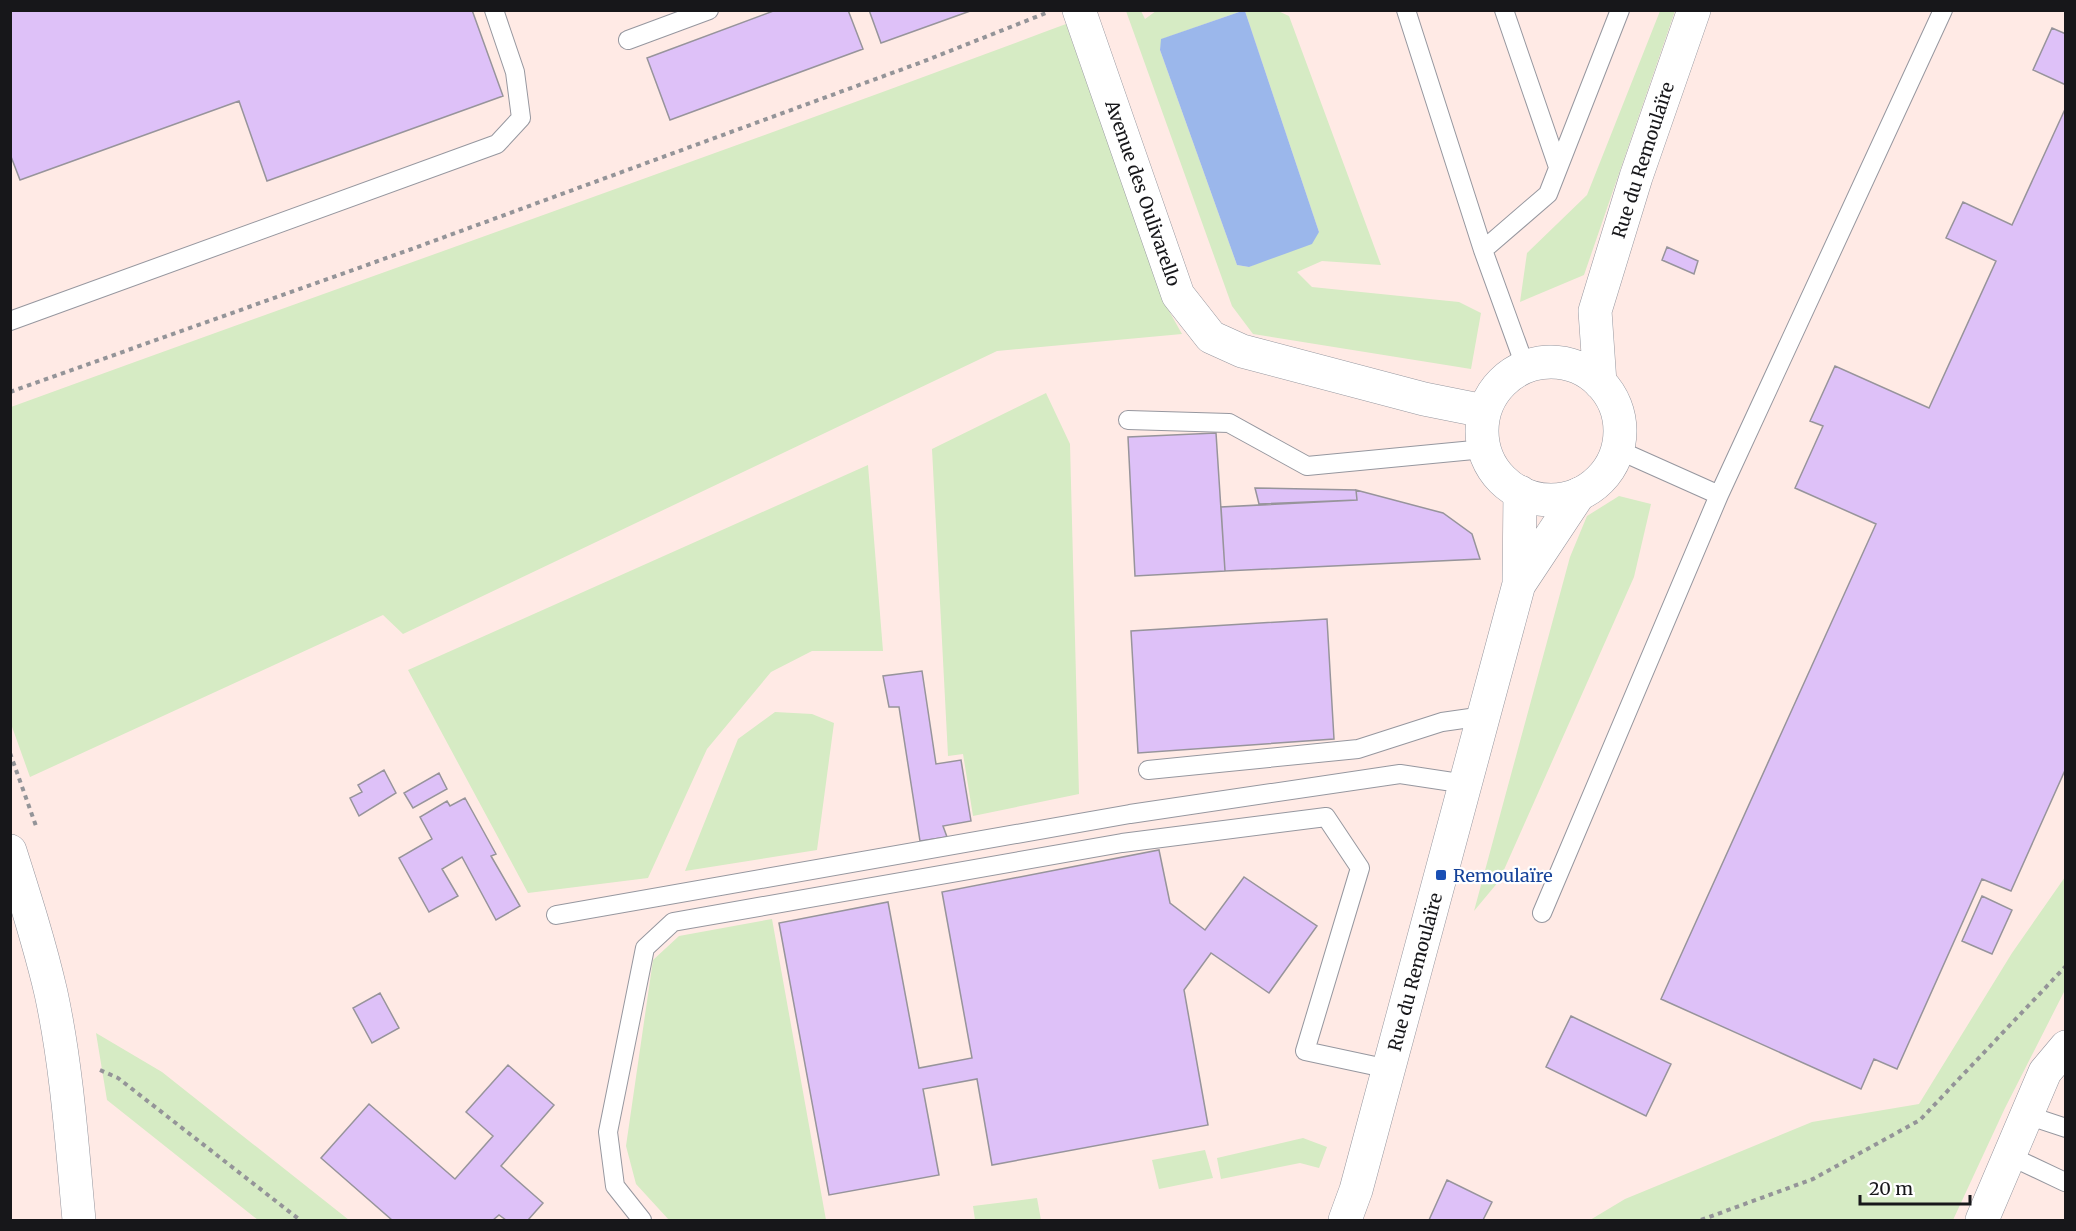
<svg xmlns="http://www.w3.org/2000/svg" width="2076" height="1231" viewBox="0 0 2076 1231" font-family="Merriweather,serif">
<rect width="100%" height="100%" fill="#f8f9fe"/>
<path fill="#ffeae5" d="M11 11H2065V1220H11Z"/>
<path fill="#d6ebc4" d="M1126 11H1141L1145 19 1156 11H1242L1162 39 1160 50 1237 265 1249 267 1319 232 1245 11H1278L1289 16 1381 265 1322 261 1297 272 1312 287 1459 302 1481 313 1471 369 1253 334 1232 306Z
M1660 11H1675L1584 275 1520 302 1527 253 1587 195Z
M1066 24 1164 302 1182 334 997 351 403 634 383 615 30 777 11 724V407C362 279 716 155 1066 24Z
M1046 393 1070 444 1079 794 973 816 963 754 948 756 932 449Z
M868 465 883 651H812L771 672 707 749 648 878 528 893 408 670Z
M1619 496 1651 504 1634 577 1499 881 1474 911 1570 557 1587 516Z
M775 712 812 714 834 723 817 850 685 871 738 739Z
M2065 877V990L2005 1108 1953 1220H1590L1625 1199 1812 1122 1919 1104 2012 953Z
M772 919 826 1220H669L636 1184 626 1146 653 960 679 936Z
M96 1033 162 1072 349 1220H258L107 1100Z
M1303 1138 1327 1147 1319 1168 1300 1163 1221 1179 1217 1158Z
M1205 1150 1213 1178 1159 1189 1152 1160Z
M1037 1198 1041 1220H975L973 1206Z"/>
<path fill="#9bb7eb" d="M1242 11H1245L1319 232 1312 244 1249 267 1237 265 1160 50 1161 39Z"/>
<path fill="#dec1f8" stroke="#97949b" stroke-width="1.5" d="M10 10H472L503 96 267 181 239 101 20 180 10 154Z
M848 10 863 49 670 120 647 58 776 10Z
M869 10H973L881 43Z
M2052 28 2066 34V85L2033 70Z
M2066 107V768L2011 891 1982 879 1897 1069 1874 1059 1861 1089 1661 999 1876 524 1795 488 1823 426 1810 421 1835 366 1929 408 1996 261 1946 238 1963 202 2012 225Z
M1667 247 1698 261 1694 274 1662 260Z
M1216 433 1225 571 1135 576 1128 437Z
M1255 488 1356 490 1357 500 1259 504Z
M1356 490 1443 513 1472 534 1480 559 1225 571 1221 507 1357 500Z
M1327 619 1334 739 1138 753 1131 631Z
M922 671 936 764 961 760 971 821 943 826 947 837 920 841 899 707H889L883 676Z
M384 770 396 793 359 816 350 798 362 792 358 785Z
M439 773 447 789 413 808 404 793Z
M465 798 496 854 491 856 520 906 496 920 462 857 442 869 458 896 429 912 399 858 432 839 420 817 447 801 450 806Z
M1159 850 1170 903 1205 930 1244 877 1317 926 1269 993 1211 953 1184 990 1208 1125 992 1165 977 1079 923 1089 939 1175 829 1195 779 923 888 902 919 1068 972 1058 942 892Z
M1982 896 2012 910 1992 954 1962 941Z
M380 993 399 1028 372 1043 353 1008Z
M1571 1016 1671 1064 1646 1116 1546 1067Z
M508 1065 554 1105 501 1166 543 1203 528 1220H506L499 1215 493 1220H392L321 1158 369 1104 455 1179 493 1136 466 1112Z
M1447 1180 1492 1202 1483 1220H1429Z"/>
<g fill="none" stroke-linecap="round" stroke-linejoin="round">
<defs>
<path id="service" d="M1406 10 1483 250 1525 366
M1504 10 1558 167
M628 40 709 10
M1483 250 1548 194 1620 10
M10 321 497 144 521 118 515 72 494 10
M1128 420 1229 423 1307 466 1484 449
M1616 449 1719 495
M1148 770 1358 749 1442 722 1484 716
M1542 913 1719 495 1943 10
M556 915 1130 814 1400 774 1466 784
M2027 1115 2066 1128
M2010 1156 2065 1182
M642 1220 615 1186 608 1132 645 948 673 922 1122 843 1326 817 1360 868 1305 1051 1389 1069"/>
<path id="minor" d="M1079 10 1178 295 1211 337 1242 351 1424 399 1484 411
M1520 583 1579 494
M10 851C25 898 40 945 51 993 67 1067 72 1145 79 1220
M1345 1220 1356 1190 1519 584 1520 492
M1982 1220 2045 1072 2066 1047"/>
<path id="tertiary" d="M1482 431a69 69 0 1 1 138 0a69 69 0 1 1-138 0Z
M1600 383 1595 311 1636 177 1694 10"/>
</defs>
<use href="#service" stroke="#96979f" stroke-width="20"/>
<use href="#minor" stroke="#96979f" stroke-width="34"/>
<use href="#tertiary" stroke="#96979f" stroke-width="34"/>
<path stroke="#949498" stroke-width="4" stroke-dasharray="4.5 4.5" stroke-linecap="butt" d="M10 392 409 250 922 62 1046 13
M10 753 36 826
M100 1070 118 1078 300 1220
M1701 1220 1813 1179 1920 1120 2066 966"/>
<use href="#service" stroke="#fff" stroke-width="18"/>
<use href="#minor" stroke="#fff" stroke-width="33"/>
<use href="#tertiary" stroke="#fff" stroke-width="33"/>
</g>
<rect fill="#1a4fb4" stroke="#fff" stroke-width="2" x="1435" y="869" width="12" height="12" rx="3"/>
<g text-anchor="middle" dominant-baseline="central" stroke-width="4.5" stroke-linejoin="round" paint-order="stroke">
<g font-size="18" fill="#17171a" stroke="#fff">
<text transform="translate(1643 160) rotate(-72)">Rue du Remoulaïre</text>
<text transform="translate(1143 193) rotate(71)">Avenue des Oulivarello</text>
<text transform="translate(1415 972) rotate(-75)">Rue du Remoulaïre</text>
</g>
<g font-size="18" fill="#164399" stroke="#fff" text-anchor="start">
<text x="1453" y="875">Remoulaïre</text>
</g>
</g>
<rect width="2076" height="1231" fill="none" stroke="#17171a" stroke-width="24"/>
<path d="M1860 1195v9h110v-9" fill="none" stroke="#17171a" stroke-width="3"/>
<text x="1869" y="1195" font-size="18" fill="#17171a" stroke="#ffffff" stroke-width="4.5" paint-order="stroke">20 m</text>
</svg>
